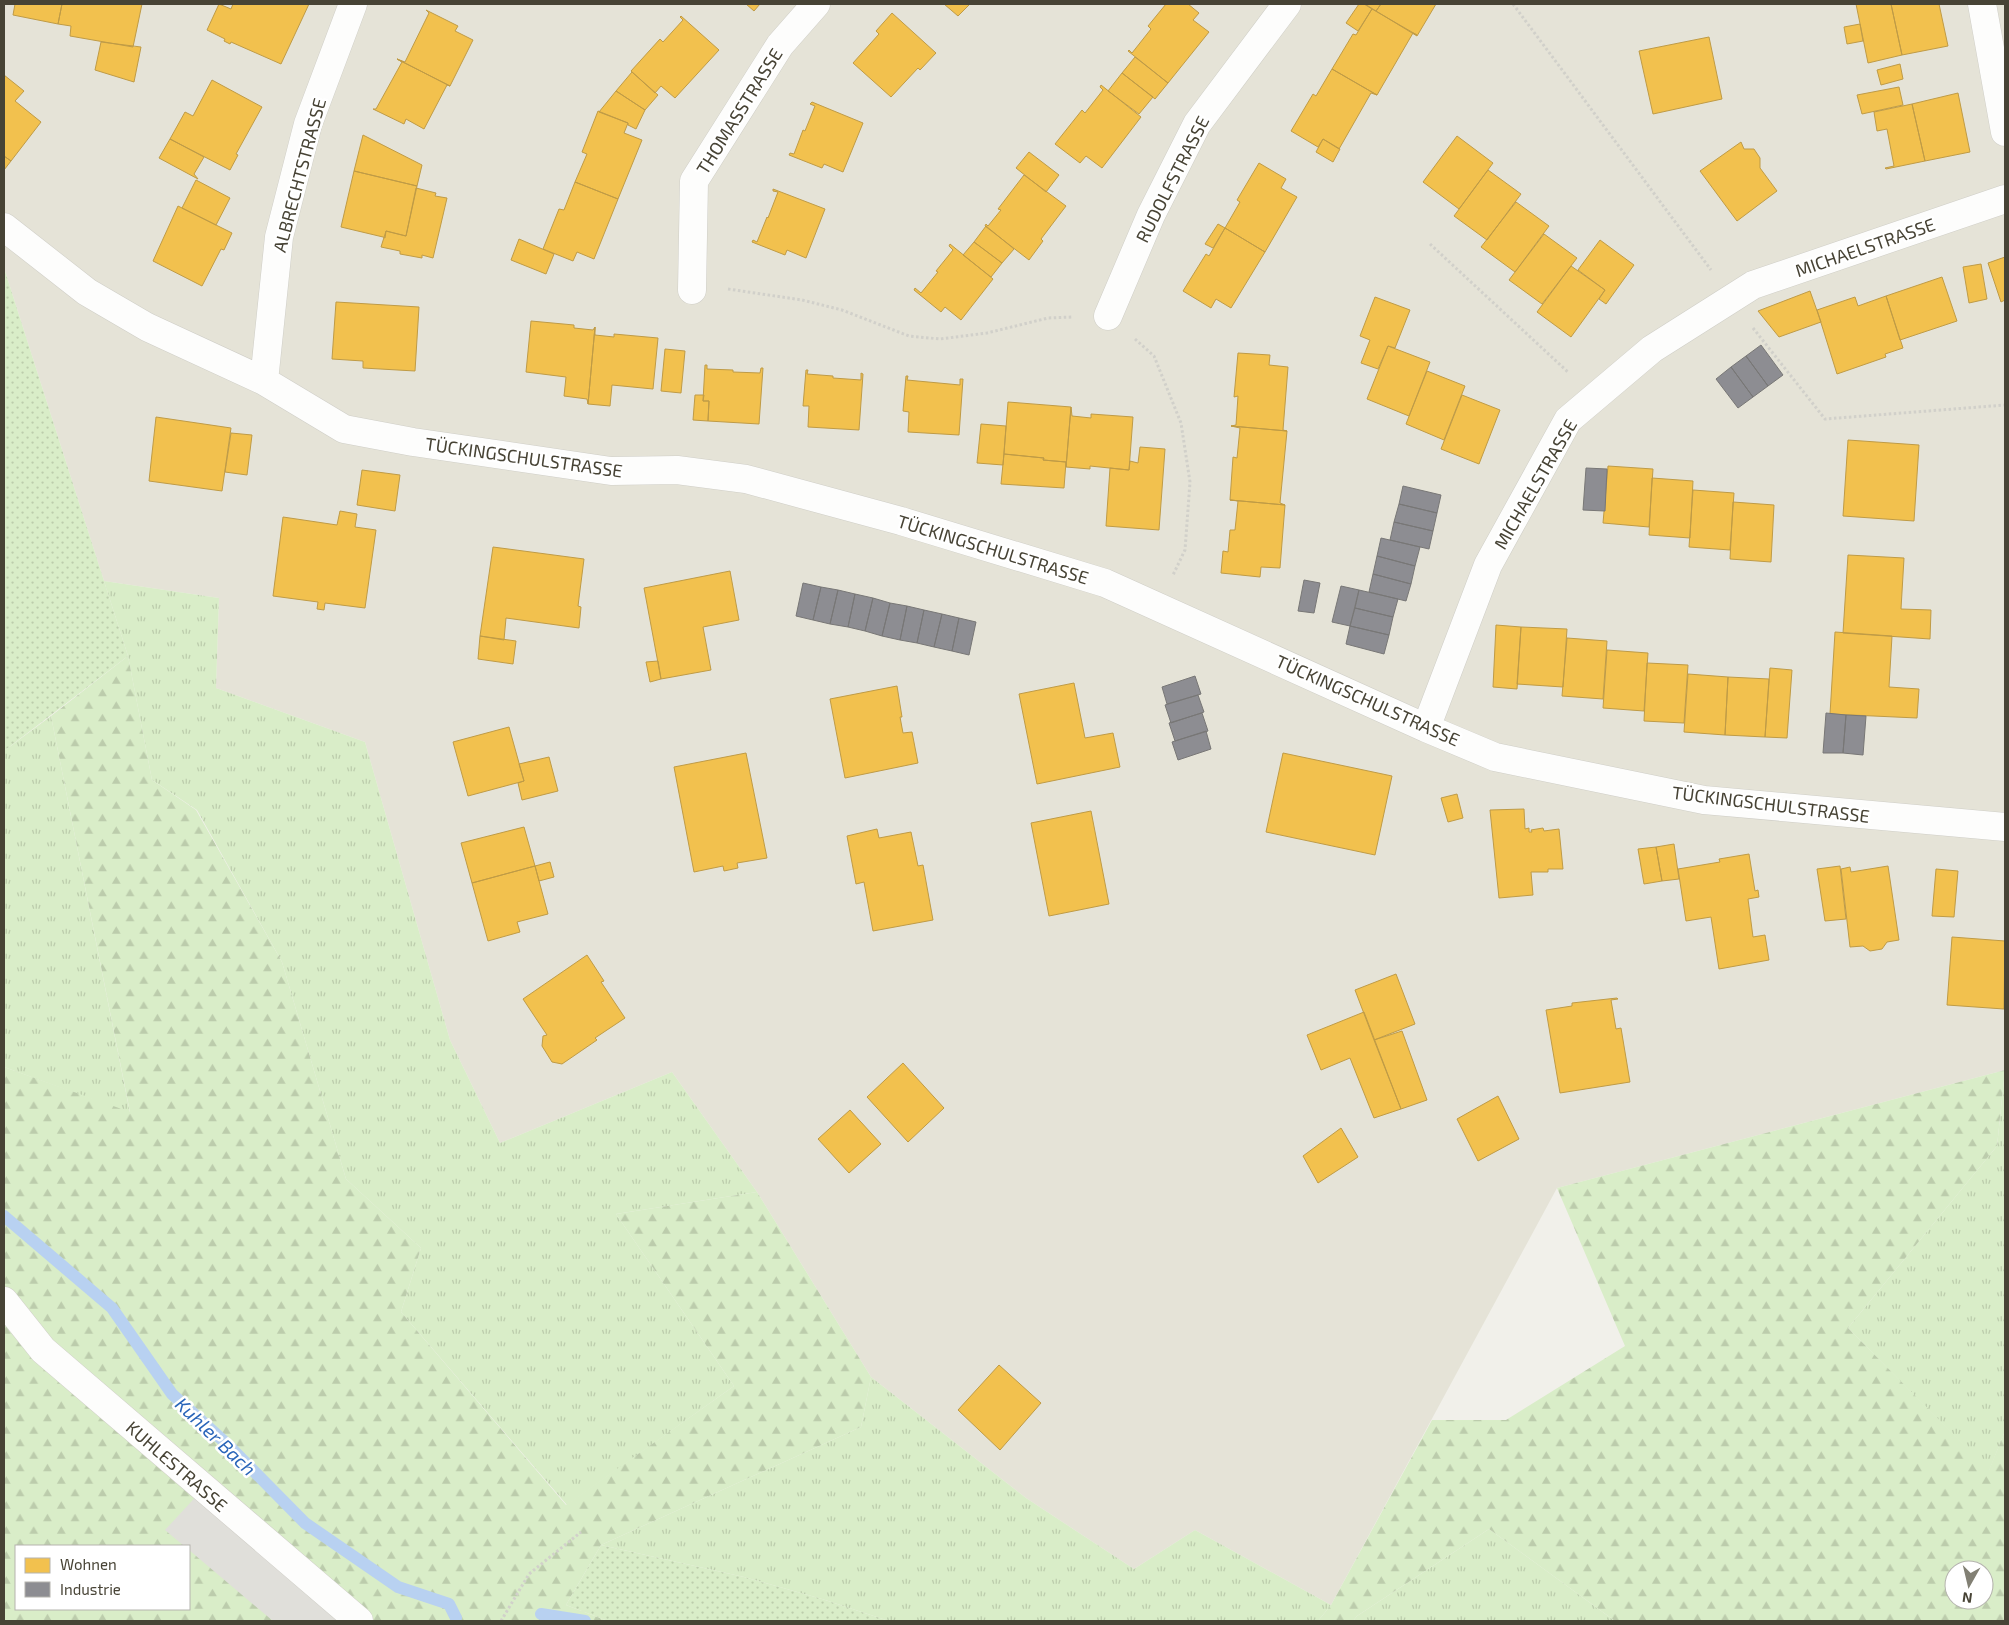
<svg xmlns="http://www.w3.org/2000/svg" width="2009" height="1625" viewBox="0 0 2009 1625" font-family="'Exo 2',sans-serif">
<defs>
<pattern id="grass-tufts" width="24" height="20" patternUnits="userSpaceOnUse" patternTransform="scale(1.25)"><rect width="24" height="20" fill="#d9edc8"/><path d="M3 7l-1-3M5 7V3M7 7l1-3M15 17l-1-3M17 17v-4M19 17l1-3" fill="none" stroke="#bcccac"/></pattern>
<pattern id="forest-firs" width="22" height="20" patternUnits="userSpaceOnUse" patternTransform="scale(1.25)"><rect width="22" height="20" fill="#d9edc8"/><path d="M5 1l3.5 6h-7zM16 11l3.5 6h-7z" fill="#bcccac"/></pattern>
<pattern id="garden-dots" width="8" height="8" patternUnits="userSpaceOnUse" patternTransform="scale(1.25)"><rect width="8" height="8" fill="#d9edc8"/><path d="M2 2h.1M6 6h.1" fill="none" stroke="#bcccac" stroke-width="1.8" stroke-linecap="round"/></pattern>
</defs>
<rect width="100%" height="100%" fill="#f1f0ea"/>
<path fill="#e5e3d7" d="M4 4H2005V1070L1557 1188 1331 1605 1195 1530 1134 1569 1026 1498 871 1377 757 1192 672 1072 500 1143 450 1040 365 742 216 688 219 598 104 581 4 268Z"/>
<path fill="url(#grass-tufts)" d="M104 581 219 598 216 688 365 742 450 1040 500 1143 672 1072 757 1192 616 1214 734 1386 567 1505 401 1312 421 1248 346 1179 282 962 197 810 152 780 128 656Z
M51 716 130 1113 4 1067V751Z
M2005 1070V1431L1989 1471 1848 1328 1997 1146Z
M871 1377 1026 1498 1134 1569 1195 1530 1331 1605 1318 1621H889L822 1599 744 1577 601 1545 861 1427Z
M1489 1529 1615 1621H1353L1357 1616Z"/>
<path fill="url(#forest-firs)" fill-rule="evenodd" d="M128 656 152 780 196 810 282 962 346 1179 421 1248 401 1312 566 1505 734 1386 616 1214 757 1192 871 1377 861 1427 601 1545 566 1605 608 1621H4V1067L130 1112 51 716ZM16 1546H189V1609H16Z
M2005 1070 1997 1146 1848 1328 1989 1470 2005 1431V1621H1615L1489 1529 1357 1616 1353 1621H1318L1331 1605 1432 1420H1506L1625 1346 1557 1188ZM1954 1570H1984V1600H1954Z"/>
<path fill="url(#garden-dots)" d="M4 268 128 656 4 751Z
M601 1545 744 1577 822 1599 889 1621H608L566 1605Z"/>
<path fill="#e0dfda" d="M203 1489 359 1621H273L189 1550V1546H184L165 1530Z"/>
<path fill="#f2c14e" stroke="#bf9b46" d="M15 4H62L58 24 13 15Z
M62 4H142L133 47 70 36 71 26 58 24Z
M219 4 231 9 233 4H309L281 64 231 42 230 44 224 41 225 39 207 30Z
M746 4H760L754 11Z
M944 4H970L958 16Z
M1166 4H1188L1199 13 1193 20 1209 32 1168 83 1128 51 1129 50 1132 53 1151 29 1148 26Z
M1359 4H1364L1372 9 1358 31 1346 23Z
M1365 4H1381L1376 11Z
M1381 4H1436L1417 36 1376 11Z
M1856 4H1891L1902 55 1868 63Z
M1891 4H1939L1948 46 1902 55Z
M1372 9 1417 35 1413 33 1377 95 1332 69 1353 34 1356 35Z
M426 10 458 26 455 31 473 40 450 86 397 59 405 62 429 13Z
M892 13 936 53 920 70 918 68 891 97 853 63 879 34 876 31Z
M681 16 719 50 675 98 661 86 655 93 631 71 660 39 663 42 683 20 680 17Z
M1860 24 1863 41 1847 44 1844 27Z
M1709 37 1722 99 1653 114 1639 51Z
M101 42 141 47 134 82 95 70Z
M1135 57 1168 83 1155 99 1122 73Z
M397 59 450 86 447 85 424 129 406 119 404 124 373 109H376L402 62Z
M1900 64 1903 79 1881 85 1877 70Z
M1332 69 1377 95 1371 93 1339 149 1323 139 1318 147 1291 131 1313 94 1316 96Z
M632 72 658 95 645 110 616 91Z
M1122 73 1153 97 1139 114 1108 91Z
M4 75 24 91 15 101 41 122 11 161 4 156Z
M212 80 262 107 236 154 238 155 230 170 170 139 185 112 193 116Z
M1101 85 1141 117 1102 168 1086 156 1080 163 1055 144 1082 110 1085 113 1103 90 1100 87Z
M1899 87 1903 105 1862 114 1857 95Z
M616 91 645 110 636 129 628 125V123L599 112Z
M1958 93 1970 152 1925 161 1912 104Z
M812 102 863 123 843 172 824 164 822 168 789 155 790 153 794 154 803 130 805 131 815 106 810 104Z
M1912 104 1925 161 1886 169 1885 168 1894 166 1887 129 1877 131 1874 112Z
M598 111 628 123 624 133 642 140 618 199 575 182 587 154 582 152Z
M363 135 422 165 417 186 354 171Z
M1457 136 1493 163 1459 209 1423 182Z
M170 139 204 157 194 174 198 179 159 158Z
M1323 139 1340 149 1333 162 1316 152Z
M1741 142 1744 149H1754L1760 158V168L1777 191 1737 221 1700 171Z
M1029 152 1059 175 1046 192 1016 168Z
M4 156 11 161 4 170Z
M1259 163 1286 179 1281 188 1297 197 1265 252 1225 228 1240 202 1237 200Z
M1488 170 1521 194 1487 240 1454 216Z
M354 171 417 186 406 236 386 231 385 238 383 237 341 227Z
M1024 175 1066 206 1041 239 1043 241 1029 260 985 226 986 224 988 226 1001 210 998 209Z
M196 180 230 198 216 225 182 208Z
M575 182 618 199 594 259 577 252 573 261 543 249 559 209 564 210Z
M416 188 436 193 435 196 447 198 433 258 422 255V258L400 254V251L381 247 386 231 406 236Z
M773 189 825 209 806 258 787 250 785 255 752 242 753 240 757 242 767 217 768 218 778 192 773 191Z
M1516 202 1549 226 1515 272 1481 247Z
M178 206 232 233 224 250 221 249 202 286 153 261Z
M1218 224 1225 228 1213 248 1205 244Z
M986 226 1014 249 1002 263 974 242Z
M1225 228 1265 252 1231 308 1216 299 1211 308 1183 291 1206 254 1209 256Z
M1544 234 1577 258 1542 304 1509 280Z
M519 239 554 254 546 274 511 260Z
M1600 240 1634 265 1606 304 1599 299 1605 290 1578 270Z
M974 242 1002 263 991 277 963 255Z
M950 244 993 279 961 320 945 307 941 312 914 290 915 288 921 293 938 272 936 271 953 250 949 246Z
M2005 257V300L2001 302 1988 263Z
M1981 264 1987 299 1969 303 1963 267Z
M1571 266 1605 290 1571 337 1537 312Z
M1942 277 1957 321 1900 340 1886 296Z
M1810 291 1821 322 1779 337 1758 311Z
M1886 296 1903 348 1885 354 1886 357 1837 374 1817 310 1855 297 1858 306Z
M1375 297 1410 310 1395 348 1388 346 1378 369 1361 363 1370 340 1360 336Z
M336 302 419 307 415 371 363 368V361L332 359Z
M531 321 574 325V328L593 330 595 327 588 404 587 399 564 396 566 377 526 372Z
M595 327V335L614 337V334L658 338 653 389 612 385 610 406 588 404Z
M1388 346 1430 362 1409 416 1367 399Z
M665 349 685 351 681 393 661 391Z
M1238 353 1270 355 1269 365 1288 367 1283 430 1287 431 1231 426 1236 425 1238 396 1234 397Z
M705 365H707V369L733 370V372L760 373 761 368H763L759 424 708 421 709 401H703Z
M806 370H808L807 374 833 376V378L861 380V373L863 374 859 430 808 427 809 406H803Z
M1427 371 1465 386 1444 440 1406 424Z
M906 376H908L907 380 960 385V379H963L959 435 908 432 909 412 903 411Z
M695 395H704L703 401H709L708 421 693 420Z
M1462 395 1500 410 1479 464 1441 449Z
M1008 402 1071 407 1066 467V462L1043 460 1044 458 1004 454Z
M1071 407 1072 416 1091 418V414L1133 417 1129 470 1090 466V469L1066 467Z
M156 417 231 428 222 491 149 481Z
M981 424 1006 426 1003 465 977 463Z
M1231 426 1287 431 1280 503 1285 505 1230 500 1233 457 1237 458 1240 428Z
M231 433 252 435 247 475 225 472Z
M1848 440 1919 445 1914 521 1843 516Z
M1140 447 1165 449 1159 530 1106 526 1110 468 1129 470 1130 461 1138 463Z
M1004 454 1044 458 1043 460 1066 462 1064 488 1001 484Z
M1608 466 1653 469 1649 527 1603 523Z
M362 470 400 475 395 511 357 505Z
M1652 478 1693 481 1690 538 1649 535Z
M1693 490 1734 493 1730 550 1689 547Z
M1230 500 1285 505 1280 568 1261 567 1260 577 1221 573 1223 551 1228 552 1230 530H1235L1238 501Z
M1733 502 1774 505 1771 562 1730 559Z
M340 511 357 514 355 527 376 530 365 608 325 603 324 610 317 609 318 602 273 596 283 517 337 525Z
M493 547 584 559 578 606 581 607 579 628 506 618 504 640 480 636Z
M1848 555 1904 558 1901 609 1931 610 1930 639 1843 633Z
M730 571 739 620 703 627 711 670 661 679 644 588Z
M1496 625 1521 627 1517 689 1493 687Z
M1521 627 1567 629 1563 687 1517 684Z
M1835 632 1892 636 1889 687 1919 689 1917 718 1830 714Z
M480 636 516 641 513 664 478 659Z
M1567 638 1607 641 1603 699 1562 696Z
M1607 650 1648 653 1644 711 1603 708Z
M658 661 661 679 650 682 646 662Z
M1647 663 1688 665 1684 723 1644 721Z
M1770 668 1792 670 1787 738 1765 737Z
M1688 674 1728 677 1725 735 1684 732Z
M1728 677 1769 679 1765 737 1725 735Z
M1074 683 1085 738 1113 733 1120 767 1037 784 1019 694Z
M897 686 902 717H900L903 733 912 732 918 763 845 778 830 699Z
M509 727 524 781 468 796 453 742Z
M746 753 767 858 737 863 738 868 724 871 723 866 694 872 674 767Z
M1283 753 1392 776 1375 855 1266 832Z
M549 757 558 791 522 800 518 783 524 781 519 764Z
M1457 794 1463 818 1448 822 1441 798Z
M1524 809 1525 829 1529 828V832H1532L1531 830 1543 828 1544 831 1559 829 1563 869H1548V872H1531L1533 895 1499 898 1490 810Z
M1091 811 1109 904 1049 916 1031 823Z
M524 827 535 866 472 883 461 843Z
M877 829 879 838 911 832 918 866 923 865 933 920 873 931 864 882 856 884 847 836Z
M1674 844 1679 879 1662 881 1656 847Z
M1656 847 1662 881 1644 884 1638 849Z
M1749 854 1755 891 1758 890 1759 897 1748 899 1753 937 1765 935 1769 960 1719 969 1711 917 1686 921 1678 869 1720 862 1719 859Z
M550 862 554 877 539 881 535 866Z
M535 866 548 914 517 922 520 932 488 941 472 883Z
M1840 866 1846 919 1825 921 1817 869Z
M1888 866 1899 940 1887 942 1882 949 1870 951 1863 946 1850 947 1841 869 1850 867 1851 872Z
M1936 869 1958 871 1954 917 1932 916Z
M1952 937 2005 941 2004 1009 1947 1005Z
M587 955 604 981 601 982 625 1018 595 1038 597 1040 562 1064 552 1062 542 1046 543 1036 547 1035 523 999Z
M1396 974 1415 1024 1374 1040 1355 990Z
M1617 998 1618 999 1611 1000 1616 1029 1621 1028 1630 1082 1560 1093 1546 1010 1572 1006V1003Z
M1364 1012 1401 1109 1374 1118 1350 1058 1321 1070 1307 1035Z
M1402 1031 1427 1100 1401 1109 1374 1040Z
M903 1063 944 1108 908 1142 867 1097Z
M1498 1096 1519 1139 1478 1161 1457 1119Z
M850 1110 881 1144 849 1173 818 1139Z
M1341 1128 1358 1157 1318 1183 1303 1156Z
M999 1365 1041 1403 1000 1450 958 1410Z"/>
<path fill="#8d8d92" stroke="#787776" d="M1761 345 1783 375 1768 386 1746 356Z
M1746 356 1768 386 1753 397 1731 367Z
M1731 367 1753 397 1738 408 1716 379Z
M1586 468 1607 469 1605 511 1583 510Z
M1403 486 1441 495 1437 513 1399 504Z
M1399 504 1437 513 1433 531 1394 522Z
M1394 522 1433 531 1429 549 1390 540Z
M1381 538 1420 547 1415 566 1377 556Z
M1377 556 1415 566 1411 584 1373 574Z
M1373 574 1411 584 1406 601 1369 592Z
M1304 580 1320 583 1314 613 1298 611Z
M803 583 821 587 813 620 796 616Z
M1341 586 1359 590 1350 626 1332 622Z
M821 587 838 590 830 624 813 620Z
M838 590 855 594 848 627 830 624Z
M1359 590 1398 599 1393 617 1355 608Z
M855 594 873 598 865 631 848 627Z
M873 598 890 603 882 636 865 631Z
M890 603 907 606 900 640 882 636Z
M907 606 924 610 917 643 900 640Z
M1355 608 1393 617 1389 635 1350 626Z
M924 610 942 614 934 647 917 643Z
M942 614 959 618 952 651 934 647Z
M959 618 976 622 969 655 952 651Z
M1350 626 1389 635 1384 654 1346 644Z
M1195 676 1201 694 1167 704 1162 687Z
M1198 695 1204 712 1171 723 1165 705Z
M1202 713 1208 731 1175 741 1169 723Z
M1826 713 1846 715 1843 753H1823Z
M1846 715 1866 716 1863 755 1843 753Z
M1206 731 1211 749 1178 760 1172 742Z"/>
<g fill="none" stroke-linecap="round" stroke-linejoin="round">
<path stroke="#b8d1f1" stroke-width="12" d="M4 1216 112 1308 172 1394 229 1446 305 1523 398 1587 449 1604 456 1618
M541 1614 585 1621"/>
<defs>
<path id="street" d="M1982 4 2005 132
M4 227 87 292 147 327 264 381 344 429 413 442 611 471 677 470 746 479 901 521 1105 583 1426 728 1495 757 1704 800 2005 827
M692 290 694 181 780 45 816 4
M1108 316 1151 215 1197 124 1287 4
M264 381 279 237 308 124 353 4
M1426 728 1488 565 1568 420 1652 349 1753 285 2005 199
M4 1301 43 1350 359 1621"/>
</defs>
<use href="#street" stroke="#cfcec7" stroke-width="29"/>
<path stroke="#d1d0ca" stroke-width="3" stroke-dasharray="2.5 2.5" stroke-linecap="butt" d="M1513 4 1711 270
M1430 244 1569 373
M728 289 802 300 842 310 909 336 940 339 987 333 1048 318 1072 317
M1753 328 1825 419 2005 405
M1135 339 1154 356 1181 423 1190 482 1185 550 1173 575
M501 1621 529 1574 581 1532"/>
<use href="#street" stroke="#fdfdfc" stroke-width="28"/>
</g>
<g text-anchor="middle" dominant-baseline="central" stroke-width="5" stroke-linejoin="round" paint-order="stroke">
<g font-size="18" fill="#474335" stroke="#fff">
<text transform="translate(739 111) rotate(-58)">THOMASSTRASSE</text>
<text transform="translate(299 175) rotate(-75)">ALBRECHTSTRASSE</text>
<text transform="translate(1172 179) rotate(-63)">RUDOLFSTRASSE</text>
<text transform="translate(1865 247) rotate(-19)">MICHAELSTRASSE</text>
<text transform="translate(524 457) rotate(8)">TÜCKINGSCHULSTRASSE</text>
<text transform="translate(1535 484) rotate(-60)">MICHAELSTRASSE</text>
<text transform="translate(993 549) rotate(17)">TÜCKINGSCHULSTRASSE</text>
<text transform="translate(1368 700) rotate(24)">TÜCKINGSCHULSTRASSE</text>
<text transform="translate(1771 804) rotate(7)">TÜCKINGSCHULSTRASSE</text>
<text transform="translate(177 1466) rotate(41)">KUHLESTRASSE</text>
</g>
<g font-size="19" font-style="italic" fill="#2965b9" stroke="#fff">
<text transform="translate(216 1436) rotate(44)">Kuhler Bach</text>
</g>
</g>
<rect width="2009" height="1625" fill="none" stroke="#474335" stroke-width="10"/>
<rect x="15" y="1545" width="175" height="65" fill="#ffffff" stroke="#b5b4ae"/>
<rect x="25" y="1558" width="25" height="15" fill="#f2c14e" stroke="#b5b4ae"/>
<text x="60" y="1570" font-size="15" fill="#474335">Wohnen</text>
<rect x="25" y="1582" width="25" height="15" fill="#8d8d92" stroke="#b5b4ae"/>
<text x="60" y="1595" font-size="15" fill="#474335">Industrie</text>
<g transform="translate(1969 1585) rotate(188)"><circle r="24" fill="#ffffff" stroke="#b5b4ae"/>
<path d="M0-4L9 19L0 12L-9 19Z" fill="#828074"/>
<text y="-8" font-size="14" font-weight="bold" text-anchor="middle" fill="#474335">N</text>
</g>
</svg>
